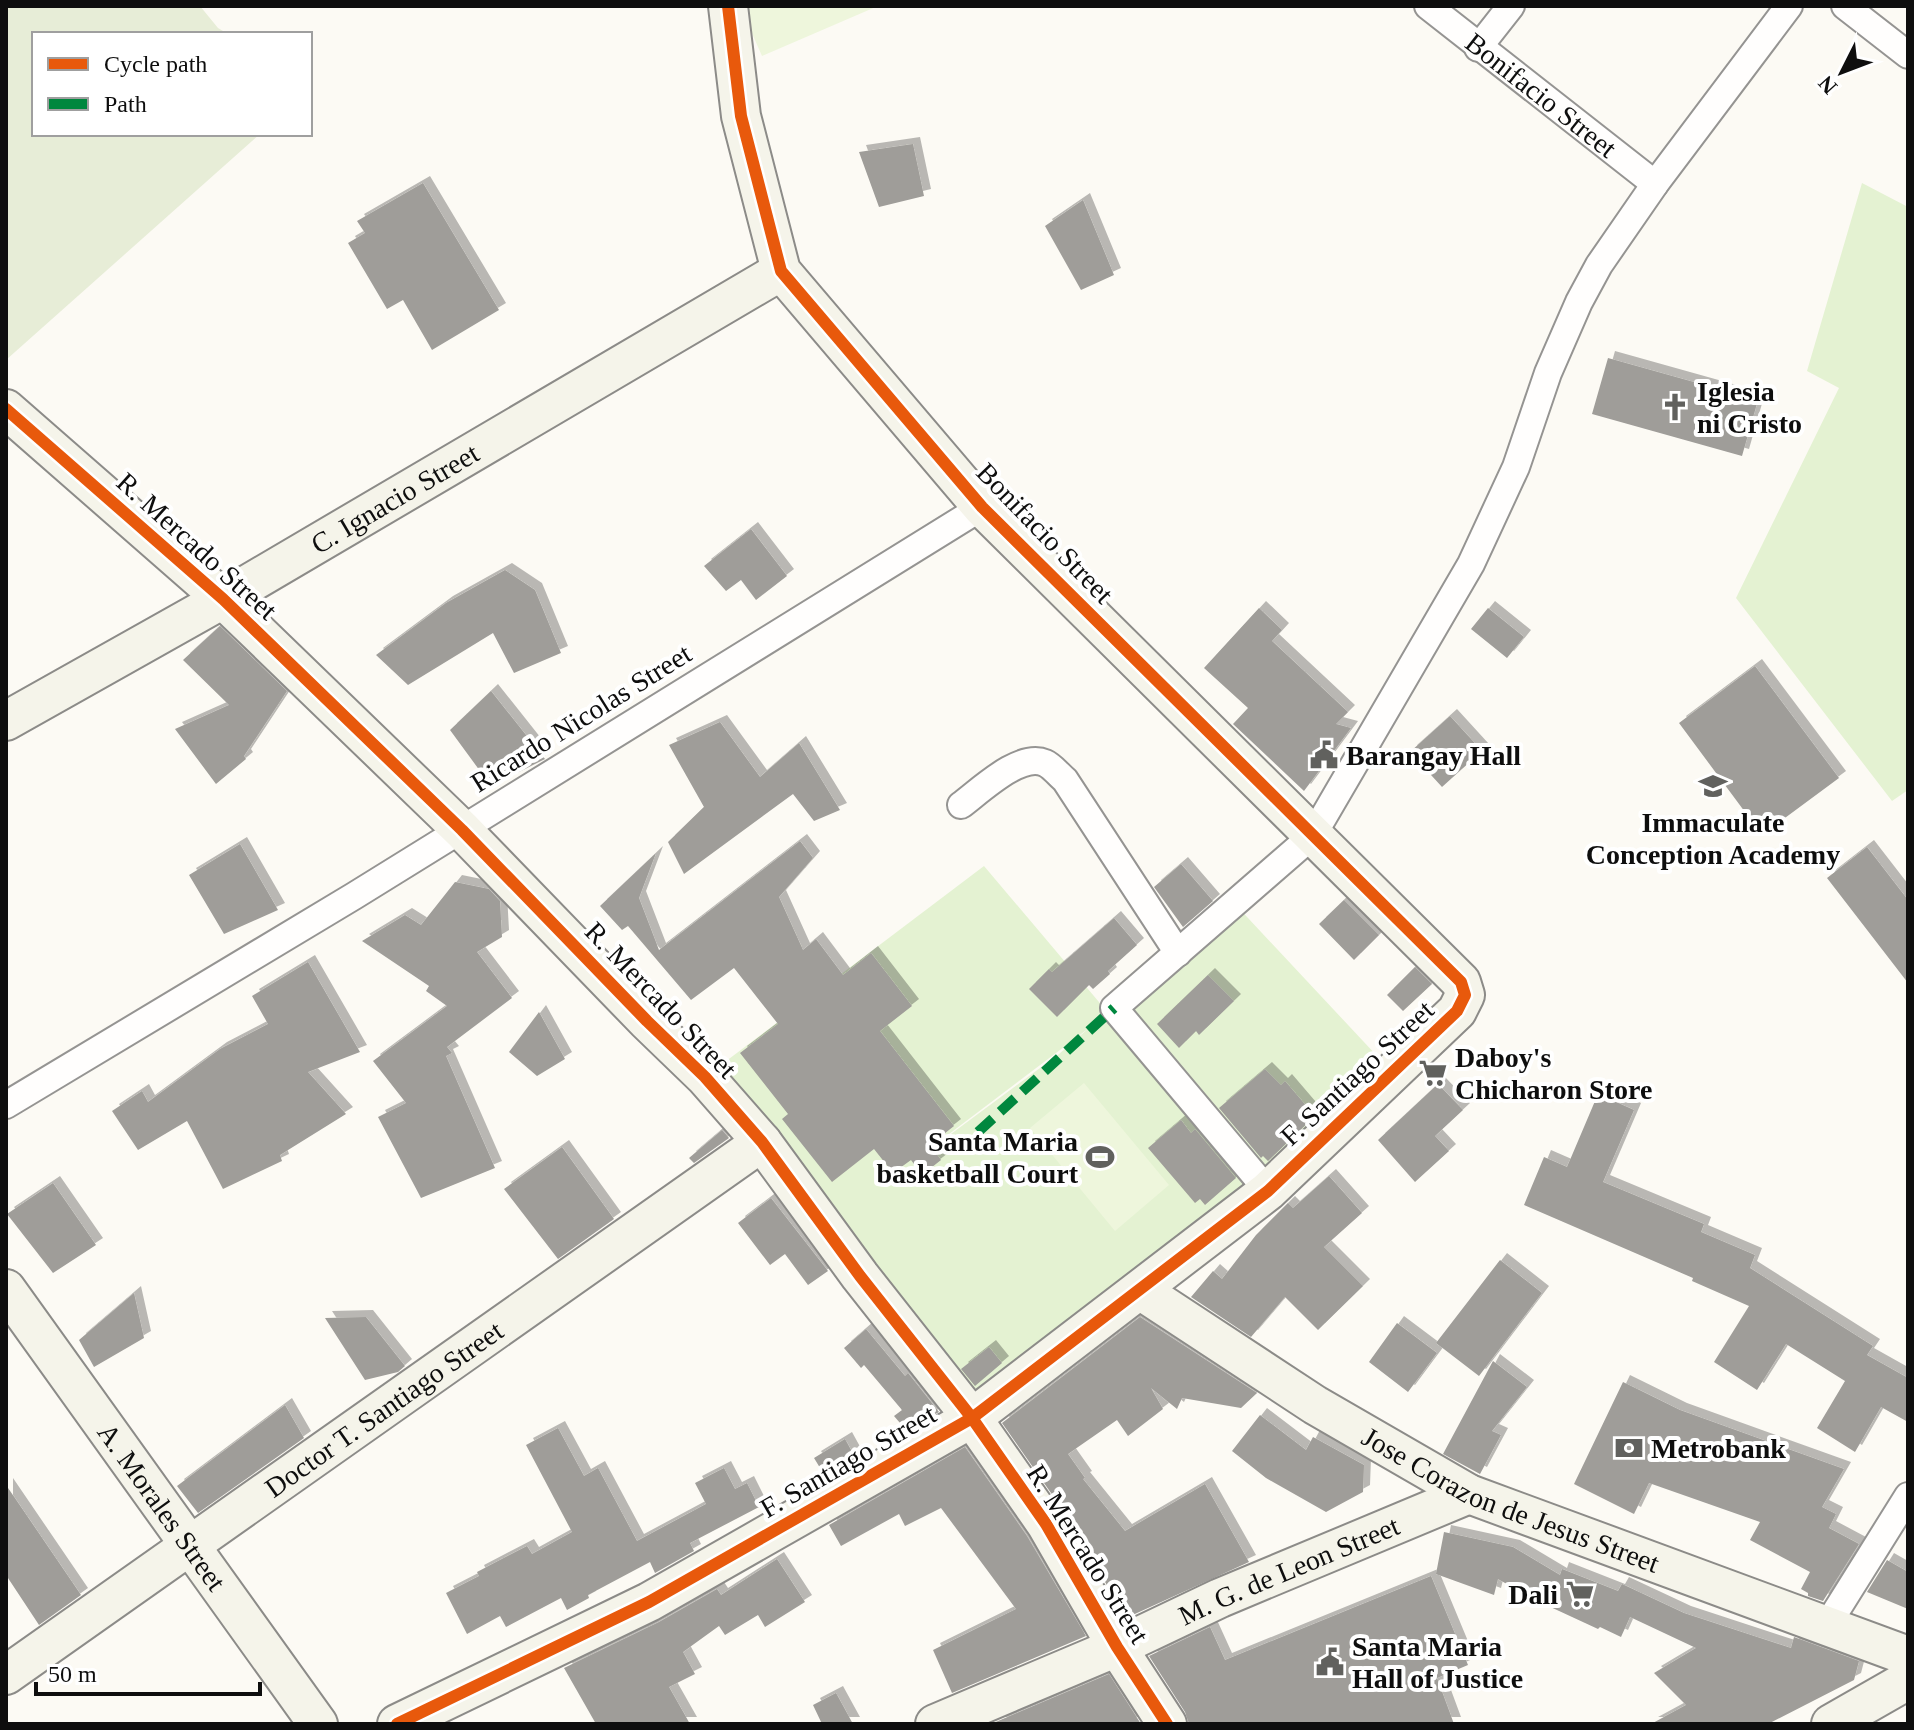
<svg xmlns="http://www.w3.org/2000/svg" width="1914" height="1730" viewBox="0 0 1914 1730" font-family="Georgia,serif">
<defs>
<filter id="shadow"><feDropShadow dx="7" dy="-7" stdDeviation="0" flood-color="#0004"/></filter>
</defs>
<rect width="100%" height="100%" fill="#fcfaf4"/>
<path fill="#e4f2d2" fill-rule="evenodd" d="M1862 183 1908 207V790L1892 801 1736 598 1839 388 1807 371Z
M984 866 1257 1189 972 1413 705 1077ZM1089 1028 1059 1054 924 1154V1153Z
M1234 903 1392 1072 1268 1179 1118 1013Z"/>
<path fill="#e7edd7" d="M6 6H200L218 28 228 34H34V134H260L6 360Z"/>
<path fill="#eef6dc" d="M740 6H878L762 56Z
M1084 1083 1169 1185 1115 1231 1030 1128Z"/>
<path fill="#9f9d99" filter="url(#shadow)" d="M913 144 924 196 879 207 859 152Z
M423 183 499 310 432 350 403 300 387 309 348 243 365 233 357 221Z
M1083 200 1114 275 1081 290 1045 226Z
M1608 358 1758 400 1742 456 1592 414Z
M751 529 787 576 756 600 741 580 726 591 704 566Z
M505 570 535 590 561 653 514 673 493 633 408 685 376 655 446 603Z
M1259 608 1282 630 1272 641 1348 712 1336 724 1351 728 1304 791 1233 724 1248 708 1204 668Z
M1488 608 1524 637 1507 658 1471 629Z
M220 626 287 691 244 756 246 759 216 784 175 729 229 705 183 660Z
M1755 666 1839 778 1762 835 1679 723Z
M491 691 545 759 491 786 450 730Z
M1450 716 1482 751 1442 787 1410 752Z
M720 722 760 777 799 743 840 810 814 821 793 794 684 874 668 842 704 807 669 745Z
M800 841 813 858 779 897 803 950 816 939 843 975 871 953 912 1006 880 1031 954 1126 930 1145 941 1160 922 1175 911 1160 893 1173 874 1149 832 1182 782 1119 788 1114 740 1053 778 1024 734 968 691 1000 628 926 622 930 600 906 656 853 639 898 659 950Z
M240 844 278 910 224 934 189 875Z
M1867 847 1908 900V983L1827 878Z
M1181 864 1213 901 1183 927 1154 887Z
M455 882 489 889 500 901 502 937 477 952 512 998 447 1047 452 1053 446 1056 495 1168 421 1198 378 1117 406 1103 373 1061 447 1006 426 991 429 986 362 941 405 915 421 925Z
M1344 900 1379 935 1354 960 1319 924Z
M1114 918 1137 945 1108 971 1110 974 1093 989 1089 985 1057 1017 1029 989 1049 969 1052 972Z
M308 962 360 1052 308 1072 346 1114 280 1155 282 1161 223 1189 187 1121 138 1150 112 1111 142 1091 148 1102 220 1049 268 1024 252 996Z
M1415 967 1432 984 1403 1011 1387 995Z
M1208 975 1234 1001 1199 1035 1196 1031 1179 1048 1157 1024Z
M539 1012 565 1059 537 1076 509 1052Z
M1265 1069 1281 1085 1285 1081 1315 1116 1268 1161 1263 1156 1261 1158 1219 1108Z
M1438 1084 1463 1110 1435 1136 1449 1151 1415 1182 1378 1140Z
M1598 1094 1634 1110 1603 1182 1704 1224 1701 1232 1755 1255 1750 1268 1873 1346 1867 1355 1908 1378V1422L1881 1407 1855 1452 1817 1428 1845 1381 1786 1344 1757 1390 1714 1362 1749 1306 1692 1281 1693 1278 1524 1205 1544 1157 1567 1167Z
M1181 1120 1191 1133 1195 1129 1236 1178 1205 1205 1200 1199 1195 1203 1148 1148Z
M722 1130 729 1138 694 1163 689 1158Z
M562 1147 614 1219 558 1259 504 1189Z
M1329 1176 1362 1213 1324 1247 1363 1286 1318 1330 1285 1297 1251 1337 1191 1297 1213 1271 1222 1279 1256 1235 1288 1203 1293 1208Z
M53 1183 96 1245 53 1273 7 1214Z
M771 1198 828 1271 808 1285 785 1254 770 1265 738 1223Z
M1500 1260 1542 1293 1479 1376 1436 1343Z
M134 1293 144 1338 94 1367 79 1340Z
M366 1317 405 1366 398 1372 365 1380 325 1318Z
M1140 1317 1257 1393 1241 1408 1182 1398 1177 1409 1151 1388 1163 1409 1128 1436 1117 1420 1068 1454 1085 1478 1083 1479 1125 1531 1205 1484 1249 1562 1126 1618 1065 1513 1002 1423Z
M1397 1323 1437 1353 1408 1392 1369 1362Z
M866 1329 905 1376 908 1373 939 1412 906 1430 894 1416 902 1410 864 1365 861 1368 844 1348Z
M989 1347 1002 1363 975 1386 961 1369Z
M1493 1361 1527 1387 1492 1431 1501 1435 1480 1474 1443 1454Z
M1623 1382 1680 1410 1844 1469 1822 1507 1836 1514 1829 1528 1859 1544 1823 1601 1808 1596V1593L1801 1589 1810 1572 1750 1540 1760 1522 1649 1483 1634 1514 1574 1484Z
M285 1405 304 1438 198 1513 177 1486Z
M1260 1415 1306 1450 1313 1437 1364 1465 1363 1492 1326 1512 1266 1478 1232 1451Z
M558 1428 584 1476 598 1468 637 1541 706 1504 695 1483 724 1468 735 1489 747 1483 759 1507 690 1543 694 1551 655 1573 650 1562 588 1595 589 1598 567 1610 561 1598 506 1627 500 1616 467 1634 446 1593 479 1576 477 1572 527 1546 532 1554 572 1532 526 1445Z
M845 1439 856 1459 825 1476 814 1458Z
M965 1447 1027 1536 1086 1636 952 1693 933 1650 1016 1609 941 1508 905 1526 899 1514 841 1546 829 1525Z
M6 1485 81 1595 39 1625 6 1575Z
M1444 1532 1513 1547 1560 1575 1562 1569 1618 1591 1622 1584 1684 1613 1791 1648 1794 1637 1859 1661 1854 1680 1768 1724H1651L1686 1705 1654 1673 1696 1648 1630 1617 1621 1637 1600 1627 1598 1629 1531 1598 1498 1579 1494 1595 1436 1574Z
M777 1559 805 1602 765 1627 758 1615 725 1635 719 1626 683 1652 695 1674 669 1687 690 1724H596L564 1668 659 1622 717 1589 721 1595Z
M1887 1560 1908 1572V1609L1867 1592Z
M1431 1576 1468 1665 1437 1678 1454 1724H1189L1185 1712 1149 1656 1210 1627 1225 1660Z
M1109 1674 1141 1724H991Z
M836 1693 853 1724H822L813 1705Z"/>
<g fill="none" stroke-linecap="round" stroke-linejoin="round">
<defs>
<g id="street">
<path id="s1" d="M1428 6 1655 184"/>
<path d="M1845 6 1908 55"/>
<path d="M1478 48 1511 6"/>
<path d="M961 805C980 791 1020 752 1045 763 1052 766 1059 775 1065 780L1178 953"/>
<path d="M6 1105 354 896 982 507"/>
<path d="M1268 1191 1114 1008 1313 835 1471 564 1516 467 1548 373 1579 302 1599 265 1655 184 1789 6"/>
<path d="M1826 1627 1908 1496"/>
</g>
<g id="secondary">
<path d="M6 409 223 599 462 830 647 1021 705 1077 762 1142 860 1276 972 1418 1046 1524 1117 1647 1167 1724"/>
<path id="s2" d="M6 721 223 599 781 271"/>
<path id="s3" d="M6 1289 318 1724"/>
<path id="s4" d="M1140 1290 1315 1405 1469 1494 1908 1656"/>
<path id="s5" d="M6 1675 762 1142"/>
<path d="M397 1724 649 1602 972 1418 1268 1191 1457 1011 1465 995 1461 982 982 507 781 271 741 116 728 6"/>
<path id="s6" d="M935 1724 1117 1647 1220 1598 1469 1494"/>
<path d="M1831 1724 1908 1680"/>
</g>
</defs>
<use href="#street" stroke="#959492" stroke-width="30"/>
<use href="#secondary" stroke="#8c8b88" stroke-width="42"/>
<use href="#street" stroke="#fffefd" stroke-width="26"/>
<use href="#secondary" stroke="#f5f4ea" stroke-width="38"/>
<path stroke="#00873e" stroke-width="10" stroke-dasharray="20 10" stroke-linecap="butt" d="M978 1132 1114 1008"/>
<defs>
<path id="cycleway" d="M6 409 223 599 462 830 647 1021 705 1077 762 1142 860 1276 972 1418 1046 1524 1117 1647 1167 1724
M397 1724 649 1602 972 1418 1268 1191 1457 1011 1465 995 1461 982 982 507 781 271 741 116 728 6"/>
</defs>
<use href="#cycleway" stroke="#fff" stroke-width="17"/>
<use href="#cycleway" stroke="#e8590c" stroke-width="12"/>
</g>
<defs>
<symbol id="church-bare" viewBox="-9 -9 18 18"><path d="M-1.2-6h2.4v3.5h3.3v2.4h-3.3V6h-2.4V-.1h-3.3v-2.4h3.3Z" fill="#61615e" stroke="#fff" stroke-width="2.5" paint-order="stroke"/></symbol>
<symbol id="civic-bare" viewBox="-9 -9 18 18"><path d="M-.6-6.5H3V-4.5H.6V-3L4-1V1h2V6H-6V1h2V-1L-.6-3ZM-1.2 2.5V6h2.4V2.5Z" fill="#61615e" stroke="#fff" stroke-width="2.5" paint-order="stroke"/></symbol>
<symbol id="school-bare" viewBox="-9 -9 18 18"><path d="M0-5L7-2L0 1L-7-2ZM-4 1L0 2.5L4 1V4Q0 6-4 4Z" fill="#61615e" stroke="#fff" stroke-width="2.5" paint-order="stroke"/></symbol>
<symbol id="supermarket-bare" viewBox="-9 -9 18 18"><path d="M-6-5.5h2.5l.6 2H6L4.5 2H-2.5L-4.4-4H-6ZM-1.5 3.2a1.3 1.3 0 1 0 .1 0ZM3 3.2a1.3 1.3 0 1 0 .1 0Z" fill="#61615e" stroke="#fff" stroke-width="2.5" paint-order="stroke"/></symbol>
<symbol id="stadium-bare" viewBox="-9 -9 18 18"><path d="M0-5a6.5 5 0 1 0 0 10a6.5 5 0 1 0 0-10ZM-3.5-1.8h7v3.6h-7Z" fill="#61615e" stroke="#fff" stroke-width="2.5" paint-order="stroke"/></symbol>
<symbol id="bank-bare" viewBox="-9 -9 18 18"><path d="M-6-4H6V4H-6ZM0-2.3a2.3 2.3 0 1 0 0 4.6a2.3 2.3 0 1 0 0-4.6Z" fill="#61615e" stroke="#fff" stroke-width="2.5" paint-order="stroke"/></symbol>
</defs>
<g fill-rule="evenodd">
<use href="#church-bare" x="1655" y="387" width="40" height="40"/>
<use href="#civic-bare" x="1304" y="735" width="40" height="40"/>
<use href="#school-bare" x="1693" y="766" width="40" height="40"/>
<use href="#supermarket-bare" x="1413" y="1053" width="40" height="40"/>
<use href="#stadium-bare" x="1080" y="1137" width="40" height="40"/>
<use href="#bank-bare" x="1609" y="1428" width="40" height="40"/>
<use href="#supermarket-bare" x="1560" y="1574" width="40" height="40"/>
<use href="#civic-bare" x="1310" y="1642" width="40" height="40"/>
</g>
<g text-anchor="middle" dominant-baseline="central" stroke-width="8" stroke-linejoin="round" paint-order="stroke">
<g font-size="28" fill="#0e0e0e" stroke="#fff">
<text stroke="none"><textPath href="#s1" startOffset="144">Bonifacio Street</textPath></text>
<text stroke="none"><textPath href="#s2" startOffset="448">C. Ignacio Street</textPath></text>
<text transform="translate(1045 533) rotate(46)">Bonifacio Street</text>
<text transform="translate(197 546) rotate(42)">R. Mercado Street</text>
<text transform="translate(581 718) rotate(-32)">Ricardo Nicolas Street</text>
<text transform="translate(661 1000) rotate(46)">R. Mercado Street</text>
<text transform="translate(1357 1073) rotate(-43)">F. Santiago Street</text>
<text stroke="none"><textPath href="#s5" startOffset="462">Doctor T. Santiago Street</textPath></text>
<text transform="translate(848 1461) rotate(-30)">F. Santiago Street</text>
<text stroke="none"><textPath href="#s4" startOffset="428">Jose Corazon de Jesus Street</textPath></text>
<text stroke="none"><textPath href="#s3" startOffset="268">A. Morales Street</textPath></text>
<text transform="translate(1088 1554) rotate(58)">R. Mercado Street</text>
<text stroke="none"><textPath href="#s6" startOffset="386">M. G. de Leon Street</textPath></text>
</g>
<g font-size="28" font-weight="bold" fill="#0e0e0e" stroke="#fff" text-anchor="start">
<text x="1697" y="391">Iglesia<tspan x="1697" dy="32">ni Cristo</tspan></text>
<text x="1346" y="755">Barangay Hall</text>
<text x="1713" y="822" text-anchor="middle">Immaculate<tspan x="1713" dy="32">Conception Academy</tspan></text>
<text x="1455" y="1057">Daboy's<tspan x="1455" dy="32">Chicharon Store</tspan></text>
<text x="1078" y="1141" text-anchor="end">Santa Maria<tspan x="1078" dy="32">basketball Court</tspan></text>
<text x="1651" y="1448">Metrobank</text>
<text x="1558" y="1594" text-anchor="end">Dali</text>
<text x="1352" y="1646">Santa Maria<tspan x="1352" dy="32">Hall of Justice</tspan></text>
</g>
</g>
<rect width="1914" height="1730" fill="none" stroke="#0e0e0e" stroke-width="16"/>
<rect x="32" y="32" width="280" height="104" fill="#ffffff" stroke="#9f9f9f" stroke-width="2"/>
<rect x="48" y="58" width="40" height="12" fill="#e8590c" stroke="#9f9f9f" stroke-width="2"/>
<text x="104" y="72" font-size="24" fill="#0e0e0e">Cycle path</text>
<rect x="48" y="98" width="40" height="12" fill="#00873e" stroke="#9f9f9f" stroke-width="2"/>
<text x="104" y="112" font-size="24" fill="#0e0e0e">Path</text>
<g transform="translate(1842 72) rotate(228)" stroke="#ffffff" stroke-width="6" paint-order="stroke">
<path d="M0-6L14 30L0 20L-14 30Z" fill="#0e0e0e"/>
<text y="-12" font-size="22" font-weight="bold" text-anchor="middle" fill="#0e0e0e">N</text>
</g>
<path d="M36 1682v12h224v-12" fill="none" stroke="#0e0e0e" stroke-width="4"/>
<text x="48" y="1682" font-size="24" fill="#0e0e0e" stroke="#ffffff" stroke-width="6" paint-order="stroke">50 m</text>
</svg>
